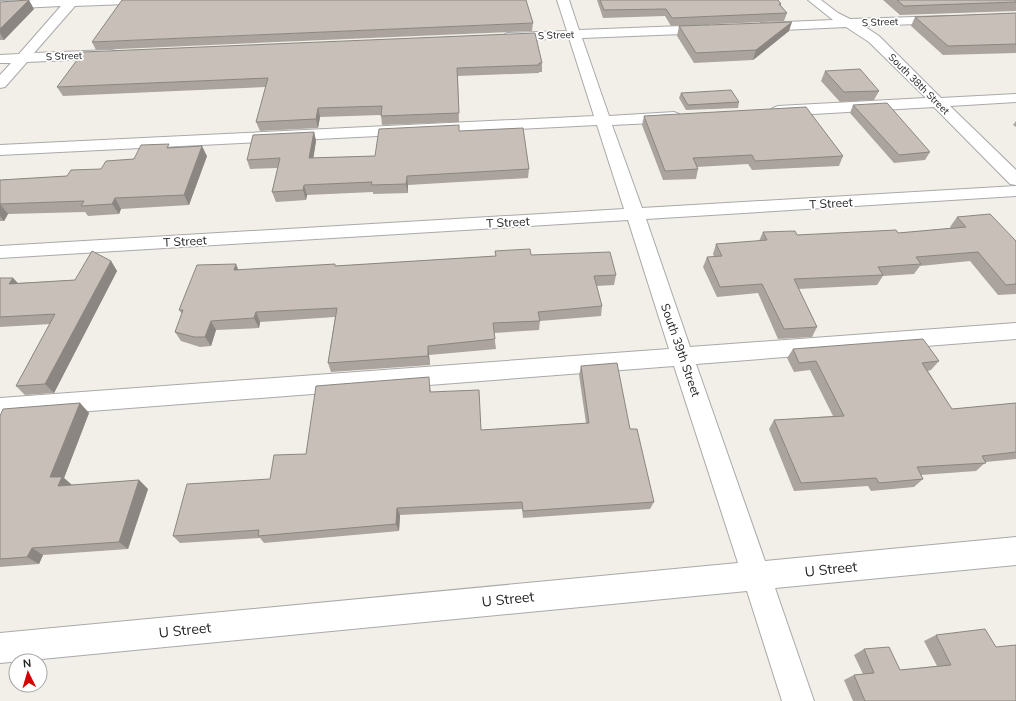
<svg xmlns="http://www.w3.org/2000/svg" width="1016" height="701" viewBox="0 0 1016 701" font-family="Mulish,sans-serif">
<rect width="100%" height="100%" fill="#f2efe9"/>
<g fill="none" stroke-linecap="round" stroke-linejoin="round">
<defs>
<path id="minor" d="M36 0H132L126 4 75 6 34 53 111 50 116 51 118 54 116 57 111 58 27 62 5 87 0 88V75L11 63H0V55L19 54 61 6 0 9V1Z
M557 0H569L579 30 708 25 714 29 708 33 582 38 609 116 674 112 679 114 682 117 679 120 674 122 612 125 642 208 1016 186V196L646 219 690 347 1016 323V339L696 364 765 561 1016 537V565L775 588 814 701H782L747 591 0 663V633L738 563 674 366 0 418V398L669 349 628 220 0 258V246L624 209 597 125 0 155V145L594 116 569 38 507 41 501 37 507 33 567 31Z
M808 0H821L838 13 850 19 948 16 950 19 948 22 944 23 864 26 879 36 941 98 1016 94V102L950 106 1016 170V185L1010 184 934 107 778 116 773 114 770 111 773 108 778 106 926 98 869 42 846 27 761 31 755 27 761 23 833 20Z"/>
</defs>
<use href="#minor" stroke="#a9a9a9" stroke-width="2"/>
<use href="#minor" fill="#fff" fill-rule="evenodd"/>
</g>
<path fill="#aba49e" d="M597 0H778L781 4V6L787 13 784 21 671 26 665 16 603 18Z
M883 0H1016V11L900 15Z
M0 2 34 9 4 40H0Z
M1016 13V53L943 55 911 26 915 17Z
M533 23 532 31 96 50 92 42Z
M679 26 789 31 753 60 694 63 677 36Z
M542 63V72H539V73L458 76 459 122 382 125 381 115 320 117 318 128 260 131 256 122 266 87 63 96 57 87Z
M825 71 879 91 874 100 840 102 821 81Z
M681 93 739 102 738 108 686 110 679 98Z
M853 105 930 152 925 160 894 163 850 113Z
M644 116 843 156 839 166 752 170 748 164 697 167 698 169 696 179 663 180 642 125Z
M1016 121V127L1013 125Z
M460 131 529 169 528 178 408 185V193L373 194V192L307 195 306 200 276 202 272 192 278 168 250 169 247 160 314 132 316 141 313 158 375 156Z
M170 147 207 156 189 205 121 209 119 214 88 216 85 212 8 214 4 221H0V180L67 176 101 169Z
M957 217 1016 241V294L998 295 970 261 920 266 914 274 883 276 877 285 798 289 817 327 812 337 778 339 758 293 717 297 703 267 707 257H714L713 254 716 244 759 241 763 232 797 235 898 233 951 228 950 227Z
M495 251 531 255 616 275 614 285 596 286 602 306 601 316 540 321 539 330 494 333 496 349 429 355 430 365 331 372 328 363 335 317 260 322 259 328 216 330 211 346 200 347 181 341 175 332 182 314 179 310 238 270 335 264V266L496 256Z
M111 261 117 271 54 393 25 395 16 386 50 324 0 327V278H13L18 283 75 280Z
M793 349 939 361 931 370 928 371 952 409 1016 403V459L986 462 976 471 921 475 923 479 914 487 871 491 868 486 794 491 769 429 774 420 833 416 810 370 794 372 787 358Z
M581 366 630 429 654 502 650 509 523 518 522 509 400 515 399 531 264 543 260 538 180 543 173 536 270 479 306 454 430 386 431 392 481 430 586 423 579 375Z
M80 403 89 413 64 478 72 485 139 480 148 489 128 549 43 555 39 564 0 567V416Z
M936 635 1016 701H853L844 680 854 675 863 674 854 655 864 649 900 670 937 666 924 641Z"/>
<path fill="#8b8681" d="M29 0 34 9 4 40 0 33V29Z
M792 22 789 31 753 60 756 50Z
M318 108 320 117 318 128 316 119Z
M314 132 316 141 312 167 309 158Z
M202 146 207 156 189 205 184 195Z
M407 176 408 185V193L406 184Z
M304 185 307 195 306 200 303 190Z
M115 198 121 209 119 214 112 204Z
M0 204 8 214 4 221 0 216Z
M111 261 117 271 54 393 45 384Z
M236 264 240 274 234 270Z
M13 278 21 287 9 284Z
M256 312 260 322 259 328 254 318Z
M211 321 216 330 211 346 205 337Z
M428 346 429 355 430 365 428 356Z
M80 403 89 413 64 478 72 485 58 486 50 477Z
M139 480 148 489 128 549 119 542Z
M397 508 400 515 399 531 396 524Z
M32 548 43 555 39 564 27 557Z"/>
<path fill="#c7bfb8" stroke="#8b8681" d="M29 0 0 29V2Z
M122 0H526L533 23 92 42Z
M600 0H778L781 4H779L787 13 672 18 666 9 604 10Z
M897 0H1016V2L904 6Z
M1016 13V44L948 46 915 17Z
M792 22 756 50 696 53 679 26Z
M535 33 542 63H539V65L457 68 459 113 381 116 382 106 318 108 316 119 256 122 268 78 57 87 83 52Z
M860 69 879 91 844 92 825 71Z
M731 90 739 102 688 105 681 93Z
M887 103 930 152 899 155 853 105Z
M806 107 843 156 755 161 752 155 693 158 698 169 665 171 644 116Z
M459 125V131L523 128 529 169 407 176 406 184 371 185 372 182 304 185 303 190 272 192 280 158 247 160 253 135 314 132 309 158 375 156 379 129Z
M169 144 167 148 202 146 184 195 115 198 112 204 81 206 84 201 0 204V205V180L67 176 71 170 101 169 106 161 134 159 141 145Z
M990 214 1016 241V284L1006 285 978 252 916 257 921 264 878 267 883 275 794 279 817 327 784 329 762 284 720 287 707 257 722 256 716 244 767 240 763 232 795 231 797 235 896 230 898 233 966 227 957 217Z
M530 249 531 255 610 252 616 275 594 276 602 306 538 312 540 321 493 323 495 339 428 346V356L328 363 337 308 256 312 254 318 211 321 205 337H194L175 332 183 310H179L197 265 236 264 234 270 335 264V266L496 256 495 251Z
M92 251 111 261 45 384 16 386 55 314 0 317V278H13L9 284 75 280Z
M923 339 939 361 922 363 952 409 1016 403V452L982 456 986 463 917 467 923 479 879 483 876 478 801 483 774 420 844 416 816 361 799 363 793 349Z
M617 363 630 429H637L654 502 523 511 522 502 397 508 396 524 258 536 259 530 173 536 187 484 270 479 274 455 306 454 316 386 429 377 430 392 479 390 481 430 589 423 581 366Z
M80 403 50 477H62L58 486 139 480 119 542 32 548 27 557 0 559V416L3 409Z
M985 629 996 647 1016 645V701H865L854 675 874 673 864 649 889 647 900 670 951 665 936 635Z"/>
<g text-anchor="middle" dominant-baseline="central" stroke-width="3.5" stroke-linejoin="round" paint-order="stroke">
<g font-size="10" fill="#222" stroke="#fff">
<text transform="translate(880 22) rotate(-2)">S Street</text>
<text transform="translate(556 35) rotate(-2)">S Street</text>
<text transform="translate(64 56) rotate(-2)">S Street</text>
<text transform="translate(919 84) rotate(45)">South 38th Street</text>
</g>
<g font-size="12" fill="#222" stroke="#fff">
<text transform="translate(831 203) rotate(-3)">T Street</text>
<text transform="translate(508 222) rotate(-3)">T Street</text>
<text transform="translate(185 241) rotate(-3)">T Street</text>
<text transform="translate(681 350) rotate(71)">South 39th Street</text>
</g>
<g font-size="14" fill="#222" stroke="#fff">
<text transform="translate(831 569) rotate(-6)">U Street</text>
<text transform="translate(508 599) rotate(-6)">U Street</text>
<text transform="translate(185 630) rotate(-6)">U Street</text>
</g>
</g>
<g transform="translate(28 673) rotate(355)"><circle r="19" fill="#ffffff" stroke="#a7a7a7"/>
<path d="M0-3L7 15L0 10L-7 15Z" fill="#d40000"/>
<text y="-6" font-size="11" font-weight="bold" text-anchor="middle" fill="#222222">N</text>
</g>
</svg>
